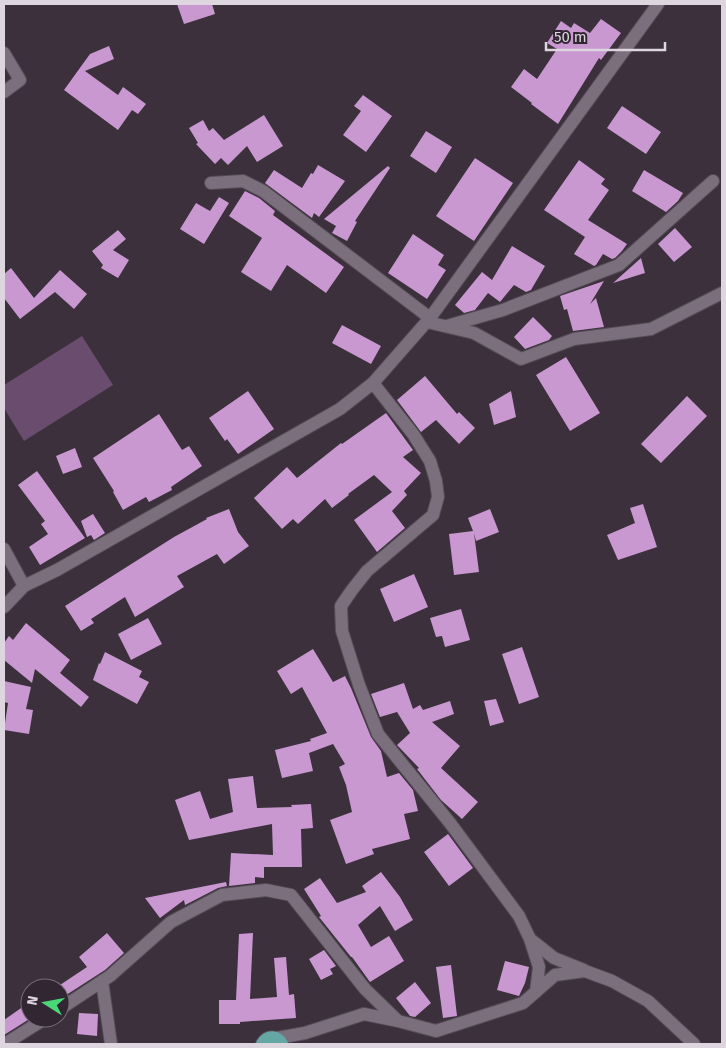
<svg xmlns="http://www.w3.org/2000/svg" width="726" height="1048" viewBox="0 0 726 1048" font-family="'Fira Sans',sans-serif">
<rect width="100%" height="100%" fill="#3b303c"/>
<path fill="#6a4c6e" d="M82 336 113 385 24 441 4 408V385Z"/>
<path fill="#c998d0" d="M177 4H212L215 14 184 24Z
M601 19 621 33 601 60 599 58 558 124 531 104 532 103 511 87 524 69 537 79 557 49 547 43 561 21 571 28 574 23 590 33Z
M109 46 114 59 85 71 118 95 123 87 146 104 138 114 132 110 118 130 64 90 90 54Z
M363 95 392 116 366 152 343 135 361 111 354 106Z
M622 106 661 132 646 154 607 128Z
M264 115 283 146 257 162 247 146 228 165 221 158 215 164 196 144 198 143 189 128 203 120 209 131 213 128 224 140Z
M426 131 452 147 436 173 410 156Z
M475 158 513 183 474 241 436 216Z
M579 160 605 179 601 184 609 190 588 220 627 244 622 251 615 258 612 259 603 254 596 265 594 266 574 254 585 237 544 210Z
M318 165 345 181 319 217 314 213 312 218 265 183 274 170 302 188 311 173 313 174Z
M388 166 390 168 355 221 357 222 347 241 332 233 336 226 324 219Z
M644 170 683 193 678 201 666 212 632 191Z
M245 191 259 198 275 211 273 215 344 267 326 293 287 265 271 291 241 272 262 238 229 216Z
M219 197 229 203 204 244 180 229 196 203 210 211Z
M675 228 692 247 674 262 658 244Z
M118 230 126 239 113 250 129 260 118 278 101 268 103 265 92 251Z
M413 234 444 255 438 265 446 270 427 299 388 273Z
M512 246 545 266 531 290 526 292 514 285 500 302 488 293 475 310 464 313 455 305 482 272 492 280Z
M641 258 645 273 613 283Z
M11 268 34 298 60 270 87 294 74 309 55 292 20 319 4 298V274Z
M604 281 590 304 596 298 604 327 573 331 567 309 564 310 560 296Z
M533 317 552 336 549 340 525 349 514 337Z
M342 325 381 346 371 364 332 343Z
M566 357 600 413 570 431 536 375Z
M425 376 457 414 459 412 475 428 459 444 436 420 421 432 397 400Z
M248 391 274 429 238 454 227 439 225 441 209 418Z
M511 391 516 417 494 425 489 404Z
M687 396 707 416 661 463 641 444Z
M386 413 413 450 403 457 421 473 404 491 407 495 392 511 405 528 377 552 354 520 392 492 374 475 348 494 349 495 332 508 325 499 298 524 293 519 282 529 254 498 287 467 297 478 341 443 342 444Z
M159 414 182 450 189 446 202 466 171 487 172 490 149 502 146 497 123 510 113 492 114 491 93 458Z
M75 448 82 467 63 474 56 456Z
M37 471 85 538 40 565 29 547 48 534 41 524 45 521 18 485Z
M643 504 657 547 618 560 607 535 635 523 630 508Z
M229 509 238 532 249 546 224 564 217 554 177 576 184 587 135 617 125 597 91 619 94 623 81 631 65 606 174 537 207 519 206 518Z
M490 509 499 532 476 541 474 533 479 572 454 575 449 534 473 531 468 518Z
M93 514 105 533 94 540 91 535 87 537 81 521Z
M414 574 428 607 394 622 380 589Z
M461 609 470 640 445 647 442 636 436 637 430 618Z
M148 618 162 644 131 660 118 634Z
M26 623 70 660 60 673 89 697 81 707 35 669 32 683 4 660V643L9 636 13 640Z
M522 647 539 697 519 704 502 654Z
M313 649 333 682 345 676 351 688 371 737 381 751 387 777 399 773 413 790 418 811 404 814 410 839 372 849 374 854 346 864 330 820 352 812 346 785 339 767 345 764 333 744 309 753 313 771 282 778 275 750 311 741 310 739 327 733 302 687 291 694 277 671Z
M105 652 142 671 139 677 149 682 137 704 93 680 99 663 100 664Z
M4 681 31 687 26 709 33 710 29 734 4 730 8 703 4 702Z
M404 683 413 709 420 705 423 710 450 701 454 714 432 722 460 746 441 768 478 802 462 819 441 800 417 769 419 768 397 745 410 733 397 712 380 717 371 694Z
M496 699 504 722 490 726 484 701Z
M253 776 257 808 292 807 291 805 311 804 313 828 301 829 302 867H264V878L255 877V883L229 886 231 853 273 855 272 824 189 840 175 800 200 791 210 819 233 812 228 779Z
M448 834 473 868 449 886 424 852Z
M381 872 400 897 413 920 395 931 380 906 358 925 371 947 389 936 404 961 370 982 352 957H351L319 917 321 916 304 889 320 878 337 903 366 892 362 886Z
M226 882 227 886 218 888 185 905 184 900 160 918 145 898Z
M107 933 124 953 105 970 60 999V985L87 967 79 957Z
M253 933 250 999 277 997 274 958 286 957 289 995 294 994 296 1018 240 1022V1024H219V1000H236L239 934Z
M324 950 336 966 330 969 333 974 321 980 309 959Z
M505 961 529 967 525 983 519 996 497 990Z
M451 965 457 1016 443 1018 436 967Z
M415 982 431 1003 415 1017 410 1016 396 998Z
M30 1004 31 1018 4 1035V1020L24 1006 25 1007Z
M79 1013 98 1014 97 1036 77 1034Z"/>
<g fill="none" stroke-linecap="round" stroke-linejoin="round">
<defs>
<path id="minor" d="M4 53 20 80 4 92
M211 183 243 181 263 191 430 318
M427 322 474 333 521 359 574 339 651 329 722 293
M447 326 503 310 619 265 713 181
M373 383 413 434 430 461 436 481 438 497 433 515 367 571 352 590 341 606 342 631 359 685 378 734 450 823 519 916 530 939 539 967 536 992
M4 549 24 586
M530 939 554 958 584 970
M102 981 111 1044
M60 1009 110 976 171 922 222 895 266 890 291 895 365 989 398 1021 436 1031 523 1003 555 975 585 971 612 981 648 1001 694 1044
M277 1038 305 1033 364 1014 398 1021
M5 1044 46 1018"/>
<path id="tertiary" d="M4 607 24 586 57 570 340 409 373 383 430 318 658 4"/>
<path id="primary" d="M262 1044C267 1035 277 1035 282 1044"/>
</defs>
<use href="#minor" stroke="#564d57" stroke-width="14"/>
<use href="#tertiary" stroke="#564d57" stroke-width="14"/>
<use href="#primary" stroke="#564d57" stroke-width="14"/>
<use href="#minor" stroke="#7b6f7d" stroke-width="12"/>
<use href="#tertiary" stroke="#7b6f7d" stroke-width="12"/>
<use href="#primary" stroke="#64a7a5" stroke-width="12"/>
</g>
<rect width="726" height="1048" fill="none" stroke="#ddd6de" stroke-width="10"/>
<g transform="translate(45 1003) rotate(281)"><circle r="24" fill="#312632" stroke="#766c77"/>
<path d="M0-4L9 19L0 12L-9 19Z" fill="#49d778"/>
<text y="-8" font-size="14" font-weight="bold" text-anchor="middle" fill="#ddd6de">N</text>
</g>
<path d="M546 42v8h119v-8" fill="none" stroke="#ddd6de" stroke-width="2.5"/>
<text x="554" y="42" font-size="15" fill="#ddd6de" stroke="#312632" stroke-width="4" paint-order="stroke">50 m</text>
</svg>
